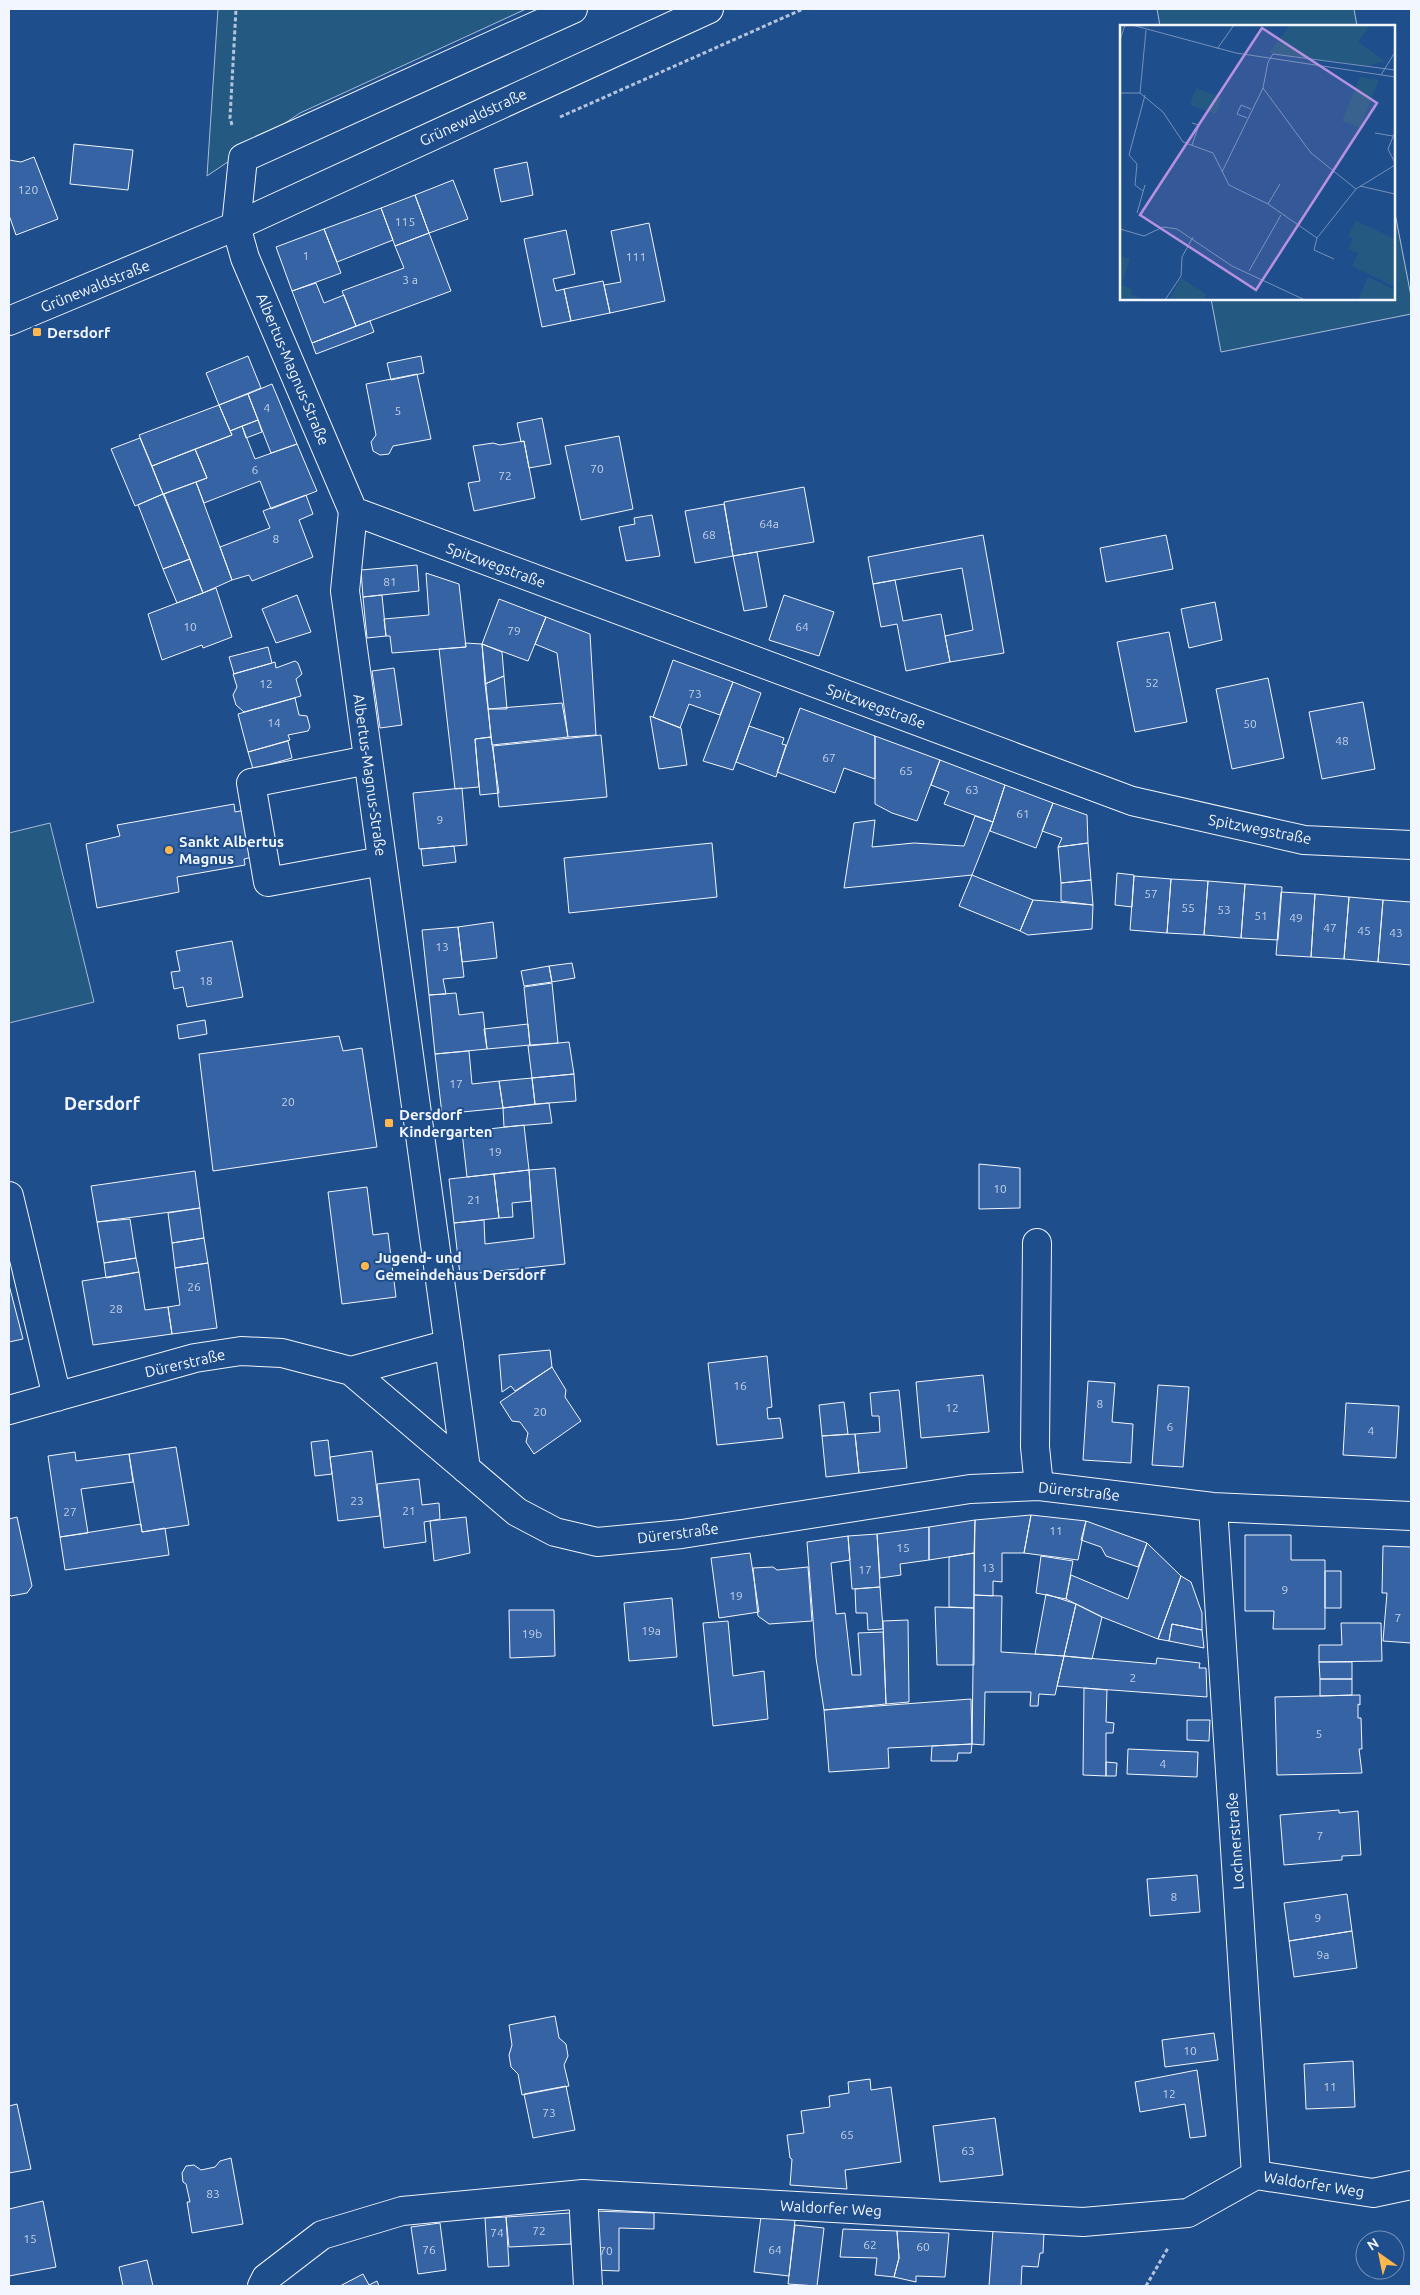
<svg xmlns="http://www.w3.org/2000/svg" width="1420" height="2295" viewBox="0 0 1420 2295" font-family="Ubuntu,sans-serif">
<rect width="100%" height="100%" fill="#1f4e8c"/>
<path fill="#245a82" stroke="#a8bbd7" d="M218 9H526L300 113 207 176Z
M1157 9H1354L1357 26H1160Z
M1394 208 1411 296V314L1221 352 1211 299H1394Z
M50 823 94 1002 9 1023V833Z"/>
<path fill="#3563a3" stroke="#f2f6ff" d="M74 144 133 150 128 190 70 184Z
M34 157 58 219 16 235 9 215V160L21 162Z
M527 162 533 195 501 202 494 169Z
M453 180 468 219 429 233 415 195Z
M415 195 429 233 395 246 381 208Z
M381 208 393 240 337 262 324 229Z
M649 223 665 301 610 313 604 285 621 282 611 231Z
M324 229 341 273 292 291 276 247Z
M566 230 575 274 553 279 556 291 564 289 571 321 542 327 524 239Z
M429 233 451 291 356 326 342 291 404 268 395 246Z
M603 281 610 313 571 321 564 289Z
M316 283 324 303 344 295 356 326 312 343 292 291Z
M370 321 374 332 316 354 312 343Z
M248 356 261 388 219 405 206 373Z
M421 356 424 373 391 380 387 363Z
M417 374 431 439 393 446 389 454 380 455 373 451 371 442 376 435 366 384Z
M272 384 297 444 271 453 248 394Z
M248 394 258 420 230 431 219 405Z
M219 405 232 435 152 466 139 435Z
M542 418 551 464 529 468 524 441 521 442 517 423Z
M258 420 262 432 246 438 242 426Z
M242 426 255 459 297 444 317 491 271 509 260 481 204 503 196 482 207 478 195 449 232 435 230 431Z
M619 436 633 509 581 520 565 446Z
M140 438 163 494 135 506 111 449Z
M524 441 535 498 474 511 468 483 480 481 473 446 493 443 500 445Z
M195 449 207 478 163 494 152 466Z
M196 482 232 580 203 593 164 494Z
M804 487 814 542 733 556 724 502Z
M163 494 190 559 163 569 138 505Z
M306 495 313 514 299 520 313 557 252 581 249 575 232 580 220 547 270 528 263 511Z
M724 504 733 556 695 563 685 511Z
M652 515 660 556 626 561 619 527 635 524 634 518Z
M983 535 1004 653 950 662 945 636 973 630 962 568 873 584 868 557Z
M1166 535 1173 569 1106 582 1100 548Z
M757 552 767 607 744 611 733 556Z
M190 559 203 593 177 603 163 569Z
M417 565 419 591 363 597 361 570Z
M426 573 459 584 466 647 392 653 390 636H386L384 619 429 615Z
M895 580 903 621 941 614 950 662 906 671 897 624 881 627 873 584Z
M216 588 232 637 203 648 202 645 162 660 148 614Z
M297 595 311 632 276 643 262 609Z
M382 595 386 636 367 638 363 597Z
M784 595 834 612 819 656 769 640Z
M499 599 546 617 528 661 482 644Z
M1215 602 1222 640 1189 648 1181 609Z
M546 617 590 634 596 735 568 737 557 653 535 644Z
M1169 632 1187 722 1135 732 1117 642Z
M465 643 482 644 491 737 475 739 479 787 455 789 439 649 466 647Z
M482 644 502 652 504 676 485 684Z
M268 647 272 663 234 674 229 657Z
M673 660 733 682 720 715 689 704 680 728 653 717Z
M295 661 298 663 302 674 296 679 301 696 244 712 236 705 233 695 237 687 233 674 272 663 275 662 276 668Z
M394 668 402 725 380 728 372 671Z
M504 676 507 709H488L485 684Z
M1268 678 1284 758 1232 769 1216 689Z
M733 682 761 693 733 770 703 761Z
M295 698 299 715 307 716 310 727 308 731 288 735 290 740 248 752 238 714Z
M1363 702 1375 769 1322 779 1309 712Z
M562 703 568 737 492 745 488 709Z
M800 708 875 736V779L844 768 835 793 777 772Z
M650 716 681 728 687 765 659 769Z
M749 726 784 738 782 744 786 745 776 777 736 762Z
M601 735 607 797 499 807 493 746Z
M875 736 940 760 917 821 892 813 875 804Z
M491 737 499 793 480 795 475 739Z
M288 741 292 758 253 769 248 752Z
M940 760 1005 785 993 822 944 804 949 792 931 785Z
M1005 785 1053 803 1036 848 990 831Z
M462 788 467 845 419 849 413 793Z
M1053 803 1087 815 1088 843 1058 847 1062 838 1042 831Z
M234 804 235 812 245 810 253 857 244 859 245 865 177 877 179 892 97 908 86 844 120 836 117 825Z
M975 816 993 822 972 875 844 888 854 823 875 820 872 847 914 843 964 846Z
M712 843 717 897 569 913 564 858Z
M1088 843 1091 880 1061 883 1058 847Z
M454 846 456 862 423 866 421 849Z
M1117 873 1134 875 1132 907 1115 905Z
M972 875 1033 900 1020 931 959 906Z
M1134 876 1171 879 1167 933 1130 930Z
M1171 879 1208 881 1204 935 1167 933Z
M1091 880 1093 905 1061 901V883Z
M1208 881 1245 884 1241 938 1204 935Z
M1245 884 1282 887 1278 940 1241 938Z
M1281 892 1315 894 1311 957 1276 955Z
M1315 894 1349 897 1344 959 1311 957Z
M1349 897 1383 900 1378 962 1344 959Z
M1033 900 1093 905 1092 929 1028 935 1020 931Z
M1383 900 1411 902V965L1378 962Z
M493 922 497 958 462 962 458 927Z
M458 927 464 977 443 979 446 994 429 995 422 930Z
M232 941 243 997 187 1007 183 987 174 989 171 972 180 971 176 951Z
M572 963 575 978 552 982 549 966Z
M549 966 552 982 524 986 521 971Z
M552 983 558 1043 530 1045 524 987Z
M456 993 459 1015 483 1012 487 1049 435 1054 429 995Z
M205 1020 207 1034 179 1039 177 1025Z
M528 1024 530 1045 487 1049 484 1029Z
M339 1036 343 1051 362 1048 377 1147 213 1171 199 1054Z
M569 1042 574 1074 532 1078 528 1046Z
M469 1051 472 1084 499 1081 503 1108 442 1114 435 1054Z
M574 1074 576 1101 535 1104 532 1078Z
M532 1078 535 1104 503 1108 499 1081Z
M549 1103 552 1123 504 1127 503 1108Z
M524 1125 529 1170 467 1177 462 1132Z
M979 1164 1020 1168V1208L979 1209Z
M555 1168 565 1264 460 1275 454 1223 484 1220 485 1244 534 1238 529 1170Z
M529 1170 531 1201 512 1203 513 1217 499 1218 494 1174Z
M195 1171 200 1208 97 1222 91 1186Z
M494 1174 499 1218 454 1223 449 1179Z
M367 1187 373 1235 388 1233 396 1297 342 1304 328 1192Z
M200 1208 204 1238 172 1243 168 1213Z
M130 1219 136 1258 104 1263 97 1222Z
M204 1238 208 1263 175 1268 172 1243Z
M136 1258 139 1272 106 1278 104 1263Z
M208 1263 217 1328 172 1334 168 1307 180 1305 175 1268Z
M139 1272 145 1310 168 1307 172 1334 93 1345 82 1281Z
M9 1285 23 1339 9 1342Z
M550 1350 552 1367 515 1391 511 1386 502 1392 499 1355Z
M767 1356 772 1407 767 1408 768 1419 780 1418 783 1438 717 1445 708 1363Z
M552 1367 566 1390 565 1397 581 1421 534 1454 526 1442 528 1433 520 1422 512 1421 500 1402Z
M983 1375 989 1432 921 1438 916 1382Z
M1088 1381 1115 1383 1112 1422 1133 1424 1131 1463 1083 1460Z
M1158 1385 1189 1387 1183 1467 1152 1465Z
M899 1390 907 1468 859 1473 855 1434 880 1432 879 1416H872L870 1393Z
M844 1402 848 1434 822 1436 819 1405Z
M1346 1403 1399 1406 1396 1458 1343 1455Z
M855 1434 859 1473 826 1477 822 1436Z
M328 1440 332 1474 315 1476 311 1442Z
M176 1447 189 1525 142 1532 129 1454Z
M372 1451 380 1516 338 1521 330 1457Z
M75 1452 76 1461 129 1454 133 1482 81 1489 88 1533 60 1537 48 1456Z
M419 1479 422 1505 439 1503 440 1519 424 1522 426 1542 384 1548 377 1484Z
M1031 1515 1086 1521 1078 1560 1024 1553Z
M1031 1515 1024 1553H1002V1582L993 1581V1596L974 1595 975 1520Z
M17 1517 32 1586 27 1593 11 1596 9 1594V1519Z
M466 1517 470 1553 434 1561 430 1521Z
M975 1520 974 1553 929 1560V1527Z
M1086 1521 1147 1543 1138 1567 1106 1556 1101 1547 1081 1540Z
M141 1524 142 1532 165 1528 169 1555 65 1570 60 1537Z
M929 1527V1560L900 1564 901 1575 880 1578 877 1534Z
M877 1534 880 1587 852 1589 848 1536Z
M1245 1535H1291V1560H1325V1629H1273L1274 1611H1245Z
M848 1536 850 1560 831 1563 836 1614 845 1613 852 1675H861L858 1633 883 1632 886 1704 824 1710 816 1658 807 1542Z
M1147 1543 1181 1576 1158 1639 1102 1617 1066 1599 1071 1575 1128 1599Z
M1383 1546 1411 1547V1643L1383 1641 1387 1593H1382Z
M750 1553 759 1612 719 1618 711 1558Z
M974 1553V1608L949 1607V1557Z
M1041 1556 1073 1561 1066 1599 1036 1593Z
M773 1567 777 1570 808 1567 812 1621 769 1624 758 1616 753 1568Z
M1325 1571H1341V1608H1325Z
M1181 1576 1191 1582 1202 1613V1630L1172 1624 1169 1641 1158 1639Z
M880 1587 883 1629 868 1630 867 1613H856L855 1589Z
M1046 1594 1076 1604 1064 1656 1035 1654Z
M974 1595 1002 1596 1001 1652 1064 1656 1055 1695 1039 1694 1038 1706H1030L1031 1692H985L984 1745 972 1744Z
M672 1598 677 1657 629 1661 624 1603Z
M1076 1604 1102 1617 1092 1659 1064 1656Z
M935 1607 974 1608V1665H937Z
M509 1610H554L555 1656 510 1658Z
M908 1620 909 1702 886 1704 883 1621Z
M728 1621 733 1676 764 1671 768 1719 713 1726 703 1623Z
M1341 1623H1381L1382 1661 1319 1662V1645H1342Z
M1172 1624 1202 1630 1204 1648 1169 1641Z
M1064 1656 1156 1664 1157 1658 1200 1663 1199 1668H1206L1207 1697 1057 1686Z
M1319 1662H1352V1679H1320Z
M1320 1679H1352V1695L1320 1696Z
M1084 1688 1107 1690 1106 1722 1114 1723 1113 1733H1106V1776L1083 1775Z
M1360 1695V1705L1358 1704V1718H1361L1362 1749H1359L1362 1773 1277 1775 1275 1697Z
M971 1699 972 1744 888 1748 889 1768 829 1772 824 1710Z
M1187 1720H1210L1209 1741 1187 1740Z
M972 1744 971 1753H958L957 1761H931L932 1746Z
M1128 1749 1198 1752 1197 1777 1127 1774Z
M1106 1762 1117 1763 1116 1776H1106Z
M1339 1810V1813L1358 1811 1361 1855 1342 1856V1860L1284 1865 1280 1815Z
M1197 1875 1200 1912 1150 1916 1147 1879Z
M1347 1894 1352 1931 1289 1941 1284 1903Z
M1352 1931 1357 1968 1294 1977 1289 1941Z
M555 2016 559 2038 566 2044 568 2056 564 2065 569 2086 522 2095 518 2074 511 2067 509 2055 512 2045 509 2025Z
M1214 2033 1218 2060 1165 2067 1162 2040Z
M1353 2061 1355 2107 1306 2109 1304 2064Z
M1197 2070 1206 2136 1190 2138 1185 2104 1140 2112 1135 2082Z
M870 2079 871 2090 891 2087 901 2162 845 2170 847 2189 790 2185 792 2159 790 2158 787 2135 804 2133 801 2111 830 2107 829 2096 849 2093 848 2082Z
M566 2086 575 2130 533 2138 524 2094Z
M17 2104 31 2169 9 2173V2106Z
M995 2118 1003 2175 940 2182 933 2126Z
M231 2158 243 2224 192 2233 187 2202H190L186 2184 183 2182 182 2173 186 2166 194 2165 201 2170 215 2167 220 2161Z
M43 2201 56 2267 9 2276V2209Z
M594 2211 654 2213V2229L619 2228V2271L594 2270Z
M570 2213 571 2244 509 2247 506 2217Z
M761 2216 795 2220 789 2276 754 2272Z
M506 2217 509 2266 488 2267 485 2218Z
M440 2223 446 2270 418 2274 411 2227Z
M795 2225 824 2228 817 2286 788 2284Z
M843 2229 897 2231 899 2258 894 2277 875 2275 877 2258 840 2257Z
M993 2230 1044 2232 1043 2253H1040L1038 2267 1022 2266 1021 2286H989Z
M897 2231 949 2233 945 2277 916 2276V2282L894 2277 899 2258Z
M147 2260 153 2286H123L119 2267Z
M363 2274 369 2285 377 2281 379 2286H340Z"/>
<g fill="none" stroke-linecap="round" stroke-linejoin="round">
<defs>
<path id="minor" d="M353 511 1132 801 1304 840 1411 845
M368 760 251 783 268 882 382 861
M9 1196 57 1397
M1037 1243 1035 1447 1039 1486
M351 1371 449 1344
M9 1410 195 1358 241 1351 282 1353 351 1371 517 1512 555 1532 597 1542 682 1534 970 1489 1039 1486 1213 1507 1411 1516
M466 1469 345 591 353 511 245 258 236 226 243 158 573 9
M1213 1507 1256 2175
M583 2194 588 2286
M262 2286 266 2278 322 2235 402 2211 583 2194 1083 2222 1188 2213 1256 2175 1373 2193 1411 2185"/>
<path id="major" d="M9 321 236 226 709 9"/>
</defs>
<use href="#minor" stroke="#f2f6ff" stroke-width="30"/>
<use href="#major" stroke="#f2f6ff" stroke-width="30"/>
<path stroke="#b3c4dc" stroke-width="3" stroke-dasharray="4 2.5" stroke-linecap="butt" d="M560 117 803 9
M232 125 230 118 236 9
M1146 2286 1168 2248"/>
<use href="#minor" stroke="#1f4e8c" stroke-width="28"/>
<use href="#major" stroke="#1f4e8c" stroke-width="28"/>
</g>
<g fill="#ffb74d" stroke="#1f4e8c" stroke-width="2">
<rect x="32" y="327" width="10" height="10" rx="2.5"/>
<circle cx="169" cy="850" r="5"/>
<rect x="384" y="1118" width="10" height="10" rx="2.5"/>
<circle cx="365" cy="1266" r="5"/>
</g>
<g text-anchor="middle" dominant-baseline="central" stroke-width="4" stroke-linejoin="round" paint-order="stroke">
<g font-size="12" fill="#c3d1e8">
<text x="28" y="189">120</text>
<text x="405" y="221">115</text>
<text x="306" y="255">1</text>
<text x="636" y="256">111</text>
<text x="410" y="279">3 a</text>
<text x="267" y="407">4</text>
<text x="398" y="410">5</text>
<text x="597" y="468">70</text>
<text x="255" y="469">6</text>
<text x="505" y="475">72</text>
<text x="769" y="523">64a</text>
<text x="709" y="534">68</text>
<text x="276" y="538">8</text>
<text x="390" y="581">81</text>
<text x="190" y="626">10</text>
<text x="802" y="626">64</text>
<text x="514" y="630">79</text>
<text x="1152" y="682">52</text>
<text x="266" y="683">12</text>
<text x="695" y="693">73</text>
<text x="274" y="722">14</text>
<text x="1250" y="723">50</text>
<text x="1342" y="740">48</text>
<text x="829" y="757">67</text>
<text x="906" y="770">65</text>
<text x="972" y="789">63</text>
<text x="1023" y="813">61</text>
<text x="440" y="819">9</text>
<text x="1151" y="893">57</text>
<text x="1188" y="907">55</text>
<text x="1224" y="909">53</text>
<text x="1261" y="915">51</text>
<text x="1296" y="917">49</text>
<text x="1330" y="927">47</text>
<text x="1364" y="930">45</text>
<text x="1396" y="932">43</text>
<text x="442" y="946">13</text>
<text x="206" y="980">18</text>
<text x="456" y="1083">17</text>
<text x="288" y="1101">20</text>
<text x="495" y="1151">19</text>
<text x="1000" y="1188">10</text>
<text x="474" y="1199">21</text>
<text x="194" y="1286">26</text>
<text x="116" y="1308">28</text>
<text x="740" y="1385">16</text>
<text x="1100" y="1403">8</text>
<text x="952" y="1407">12</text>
<text x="540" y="1411">20</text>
<text x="1170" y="1426">6</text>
<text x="1371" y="1430">4</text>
<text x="357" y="1500">23</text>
<text x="409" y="1510">21</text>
<text x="70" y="1511">27</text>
<text x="1056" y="1530">11</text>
<text x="903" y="1547">15</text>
<text x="988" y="1567">13</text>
<text x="865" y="1569">17</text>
<text x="1285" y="1589">9</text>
<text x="736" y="1595">19</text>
<text x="1398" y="1617">7</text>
<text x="651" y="1630">19a</text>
<text x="532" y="1633">19b</text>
<text x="1133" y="1677">2</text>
<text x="1319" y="1733">5</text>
<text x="1163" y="1763">4</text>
<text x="1320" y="1835">7</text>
<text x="1174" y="1896">8</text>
<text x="1318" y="1917">9</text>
<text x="1323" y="1954">9a</text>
<text x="1190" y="2050">10</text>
<text x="1330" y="2086">11</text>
<text x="1169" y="2093">12</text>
<text x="549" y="2112">73</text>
<text x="847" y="2134">65</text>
<text x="968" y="2150">63</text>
<text x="213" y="2193">83</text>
<text x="539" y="2230">72</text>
<text x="497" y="2232">74</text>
<text x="30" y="2238">15</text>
<text x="870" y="2244">62</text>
<text x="923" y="2246">60</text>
<text x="429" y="2249">76</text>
<text x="775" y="2249">64</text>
<text x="606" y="2250">70</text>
</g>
<g font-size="15" fill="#f2f6ff" stroke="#1f4e8c">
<text transform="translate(473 117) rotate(-25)">Grünewaldstraße</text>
<text transform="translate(95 286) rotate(-22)">Grünewaldstraße</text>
<text transform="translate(293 369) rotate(67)">Albertus-Magnus-Straße</text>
<text transform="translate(496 565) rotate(20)">Spitzwegstraße</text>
<text transform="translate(876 706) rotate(20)">Spitzwegstraße</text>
<text transform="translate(370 775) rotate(82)">Albertus-Magnus-Straße</text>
<text transform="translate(1260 829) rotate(11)">Spitzwegstraße</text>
<text transform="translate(185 1363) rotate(-13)">Dürerstraße</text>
<text transform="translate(1079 1491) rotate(6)">Dürerstraße</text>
<text transform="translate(678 1533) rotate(-7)">Dürerstraße</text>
<text transform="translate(1235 1841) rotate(-94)">Lochnerstraße</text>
<text transform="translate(1314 2184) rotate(9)">Waldorfer Weg</text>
<text transform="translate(831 2208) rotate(3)">Waldorfer Weg</text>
</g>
<g font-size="15" font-weight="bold" fill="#f2f6ff" stroke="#1f4e8c" text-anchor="start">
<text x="47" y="332">Dersdorf</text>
<text x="179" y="841">Sankt Albertus<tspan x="179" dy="17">Magnus</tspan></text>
<text x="399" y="1114">Dersdorf<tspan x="399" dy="17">Kindergarten</tspan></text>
<text x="375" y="1257">Jugend- und<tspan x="375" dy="17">Gemeindehaus Dersdorf</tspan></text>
</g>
<g font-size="18" font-weight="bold" fill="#f2f6ff" stroke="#1f4e8c">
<text x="102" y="1103">Dersdorf</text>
</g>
</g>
<g transform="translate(1120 25)">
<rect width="275" height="275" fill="#1f4e8c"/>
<path d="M170 0H250L238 17 265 36 248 41 149 28ZM240 52 259 55 240 103 222 96ZM76 63 102 73 96 89 70 80ZM236 196 275 214V262L232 241 238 228 228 224 233 213 228 211ZM0 231 10 234 1 260 12 264 11 269 24 275H0ZM248 252 275 265V275H238ZM61 253 86 269 84 275H49Z" fill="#245a82"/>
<path fill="none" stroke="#7391ba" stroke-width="1" d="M12 0 116 28 275 52M26 5 20 68 43 87 63 117 93 128 109 160 148 179 197 213M0 15 5 0M97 24 114 0M261 50 275 27M143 63 191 128 236 164M0 68H20M127 93 117 89 121 80 131 84M72 98 79 100 72 120M275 107 268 124 275 138M255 108 273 111M102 147 143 63 148 37 153 29 275 45M240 161 275 169M23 166 15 160 17 139 9 130 25 70M148 179 160 159M17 188 25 160M0 204 24 211 43 202 57 204 112 241 185 275M214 234 194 225 197 213 236 164 275 140M129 246 161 190M45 275 61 251 62 232 73 212"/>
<path fill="#b691df" fill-opacity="0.15" stroke="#b691df" stroke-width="2.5" d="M142 3 257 78 136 265 20 190Z"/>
<rect width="275" height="275" fill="none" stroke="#f2f6ff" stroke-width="2.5"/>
</g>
<rect width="1420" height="2295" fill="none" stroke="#f2f6ff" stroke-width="20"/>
<g transform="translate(1380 2255) rotate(327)"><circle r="24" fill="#1f4e8c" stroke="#7391ba"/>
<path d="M0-4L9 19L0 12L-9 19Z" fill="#ffb74d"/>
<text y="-8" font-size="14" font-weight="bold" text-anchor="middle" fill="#f2f6ff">N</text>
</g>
</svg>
